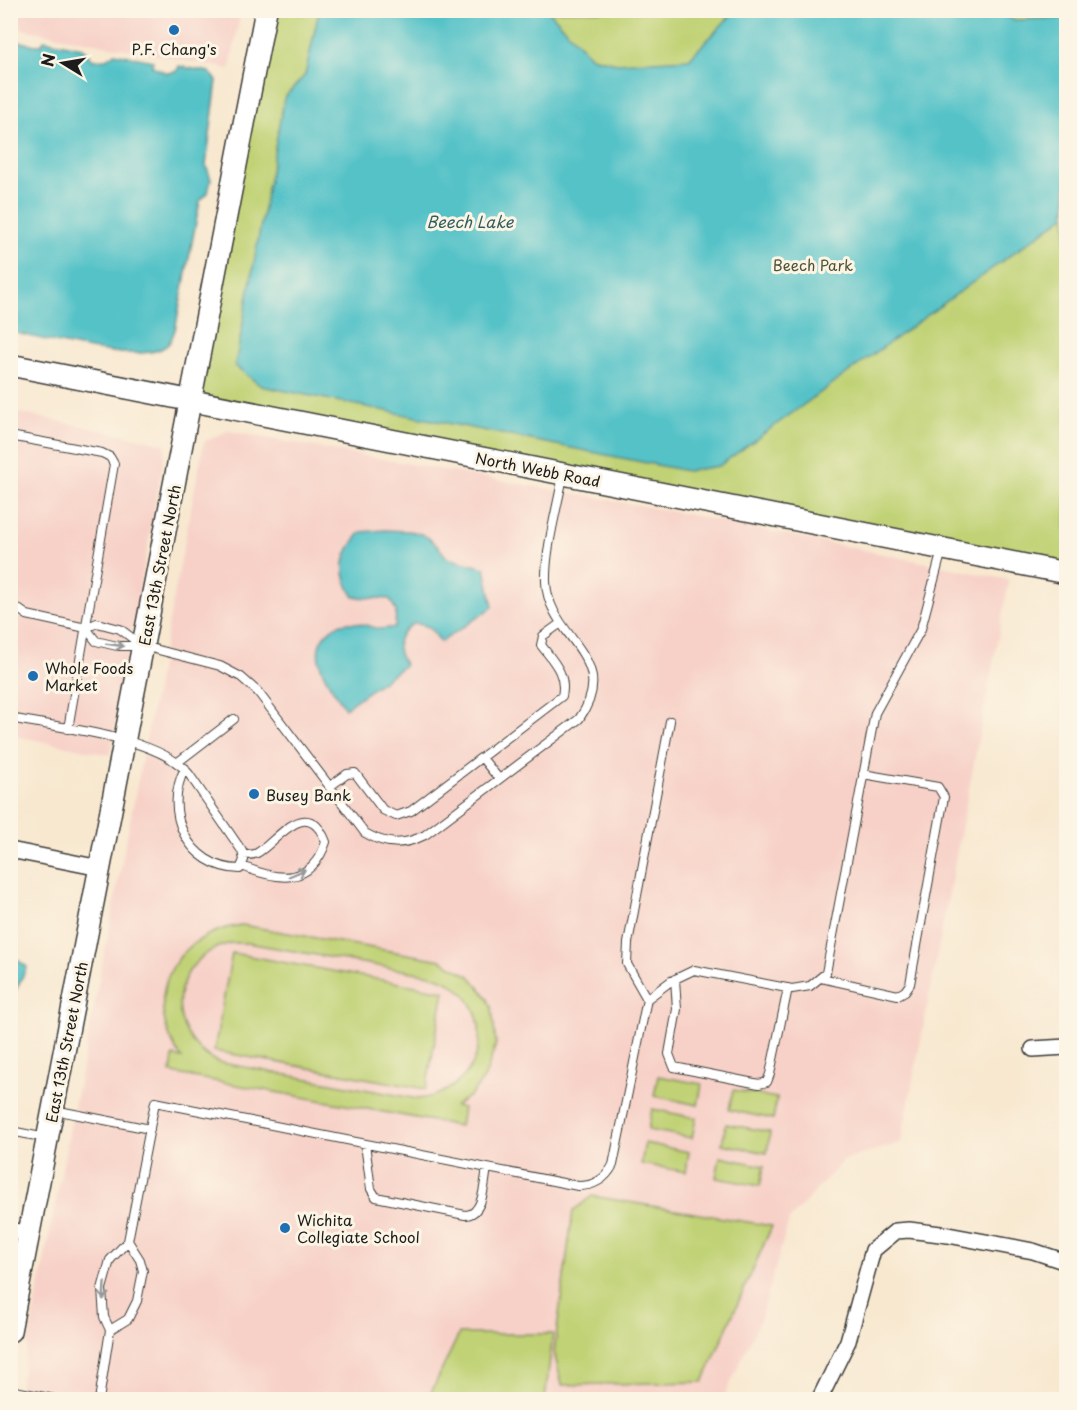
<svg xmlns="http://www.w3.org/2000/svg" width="1077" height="1410" viewBox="0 0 1077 1410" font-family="'Playpen Sans',sans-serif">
<rect width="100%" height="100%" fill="#fcf5e5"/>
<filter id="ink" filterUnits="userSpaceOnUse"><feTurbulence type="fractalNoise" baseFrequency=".0167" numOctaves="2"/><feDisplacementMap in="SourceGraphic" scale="12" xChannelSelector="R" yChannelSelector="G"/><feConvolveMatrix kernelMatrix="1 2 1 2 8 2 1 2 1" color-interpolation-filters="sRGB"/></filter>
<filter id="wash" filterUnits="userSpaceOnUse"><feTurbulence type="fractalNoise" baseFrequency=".008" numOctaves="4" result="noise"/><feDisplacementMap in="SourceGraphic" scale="24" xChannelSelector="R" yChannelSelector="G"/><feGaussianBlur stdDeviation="1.35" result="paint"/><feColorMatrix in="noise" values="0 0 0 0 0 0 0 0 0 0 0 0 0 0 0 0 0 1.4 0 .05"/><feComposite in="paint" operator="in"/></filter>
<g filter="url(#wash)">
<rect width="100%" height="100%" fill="#f8e8d0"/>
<path fill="#f7d1c8" d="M10 11 11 10 241 11 230 69 11 27Z
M10 411 166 444 110 755 11 735Z
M228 431 692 515 1009 580 901 1143 844 1160 789 1220 761 1318 723 1399 17 1400 204 442Z"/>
<path fill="#c0d275" stroke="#6e7748" stroke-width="1.5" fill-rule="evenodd" d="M266 11H1066V571L191 400Z
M242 925 441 960 471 977 487 997 492 1009 496 1044 485 1077 471 1095 455 1106 463 1108 460 1126 171 1073 173 1056 182 1058C139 999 172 934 242 925ZM231 943H248L430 975C503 993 492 1091 418 1099L217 1062C161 1032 169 958 231 943Z
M232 953 444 991 426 1089 214 1051Z
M658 1076 702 1084 698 1105 654 1096Z
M733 1090 777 1098 773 1119 729 1110Z
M652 1109 696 1118 692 1138 648 1130Z
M726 1124 770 1132 767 1153 722 1144Z
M645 1143 689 1152 686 1172 641 1164Z
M720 1157 764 1166 760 1186 716 1178Z
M592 1196 772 1226 703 1382 562 1385 554 1352 573 1211Z
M459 1334H553L545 1399H428Z"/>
<path fill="#54c2c8" stroke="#386f72" stroke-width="1.5" d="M991 10 1013 20 1066 18V215L719 466 687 471 261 386 235 366 284 98 305 75 319 11H549L591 57 617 63 689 59 735 11Z
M11 34 17 36 16 40C25 44 32 45 41 45L44 40 82 48 93 60 106 59 115 53 153 61 152 66 167 73 177 71 179 66 209 72 217 80 206 165 211 179 208 193 200 201 175 330C173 334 172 339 169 343 148 369 41 338 11 332Z
M385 530C417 531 428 530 447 558L485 568 493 607 441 642 429 627 415 623C396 632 393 648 405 665L345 708C337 695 324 679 320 664 313 640 331 621 355 623 373 625 374 632 395 627L396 611 390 599 354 597C337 571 342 554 361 532Z
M14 957 27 967 15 992 11 1012V959Z"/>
</g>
<g filter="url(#ink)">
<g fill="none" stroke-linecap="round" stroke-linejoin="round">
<defs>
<path id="service" d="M10 436 102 453 110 457 114 464 68 729
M10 603 27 615 86 628
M140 644 120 629 97 623 86 628 96 641 117 646H143L220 666 241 677 258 692 365 833C386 845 403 846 425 835L579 719C622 658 548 638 546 582 545 550 557 509 563 476
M10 718C59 728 158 736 189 774L242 851 244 860 240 869C188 868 162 812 185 768
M482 758 499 779
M178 762 234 719
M329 787 347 774 355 773 383 810 396 816 411 811 562 696C567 674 553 661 541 645L543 636 561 623
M242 866C278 881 311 886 326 842 307 793 276 843 257 853 254 855 247 855 243 855
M821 978 898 995 905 991 910 984 944 797 938 787 863 774
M675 979 677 1009 669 1054 674 1067 759 1084 767 1082 770 1074 788 988
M647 999 627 964 628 943 670 721
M54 1110 150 1129
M10 1128 16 1132 46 1138
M365 1144 371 1189 376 1197 465 1215C484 1215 484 1183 487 1168
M128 1241 140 1260 143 1271 137 1301 128 1319 110 1330 104 1317 102 1289 110 1260 128 1241 155 1102 578 1186C594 1186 605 1180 613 1165L647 999 671 981 694 970 792 989 810 986 826 973 875 713 921 629 942 550
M10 1390 59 1400
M99 1400 110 1330"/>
<path id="minor" d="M10 850 100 868
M1033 1049 1066 1047
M10 1230 29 1234
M819 1400 848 1341 873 1250 896 1231 909 1230 948 1235 1033 1251 1066 1262"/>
<path id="secondary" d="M10 365 1066 573
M10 1331 266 10"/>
</defs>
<use href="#service" stroke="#3d3b37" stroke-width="10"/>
<use href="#minor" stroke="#3d3b37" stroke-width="18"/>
<use href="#secondary" stroke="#3d3b37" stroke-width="24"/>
<use href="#service" stroke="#fff" stroke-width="8"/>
<use href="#minor" stroke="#fff" stroke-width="15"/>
<use href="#secondary" stroke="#fff" stroke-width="21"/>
</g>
<defs><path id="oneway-shaft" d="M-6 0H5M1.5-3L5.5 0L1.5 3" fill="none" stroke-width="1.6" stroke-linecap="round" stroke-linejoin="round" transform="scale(1.5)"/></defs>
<g stroke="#999">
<use href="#oneway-shaft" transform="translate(115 645) rotate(8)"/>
<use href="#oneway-shaft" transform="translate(297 873) rotate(-23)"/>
<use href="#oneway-shaft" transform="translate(104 1291) rotate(94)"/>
</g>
</g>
<g fill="#1f6fb2" stroke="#fcf5e5" stroke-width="2">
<circle cx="174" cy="30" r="6"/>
<circle cx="33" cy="676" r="6"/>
<circle cx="254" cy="794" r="6"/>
<circle cx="285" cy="1228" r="6"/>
</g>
<g text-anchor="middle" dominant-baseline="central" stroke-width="6" stroke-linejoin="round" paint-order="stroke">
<g font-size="15" fill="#1c1c1c" stroke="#fcf5e5" text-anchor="start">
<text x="174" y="48" text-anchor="middle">P.F. Chang's</text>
<text x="45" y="667">Whole Foods<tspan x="45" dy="17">Market</tspan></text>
<text x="266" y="794">Busey Bank</text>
<text x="297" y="1219">Wichita<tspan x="297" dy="17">Collegiate School</tspan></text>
</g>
<g font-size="15" fill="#4d5337" stroke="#fcf5e5">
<text x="813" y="264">Beech Park</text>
</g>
<g font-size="15" fill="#1c1c1c" stroke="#fcf5e5">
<text transform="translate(538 469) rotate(11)">North Webb Road</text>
<text transform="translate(159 565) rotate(-79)">East 13th Street North</text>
<text transform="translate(66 1042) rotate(-79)">East 13th Street North</text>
</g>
<g font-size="16" font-style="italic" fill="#325e61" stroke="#fcf5e5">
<text x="470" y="221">Beech Lake</text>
</g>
</g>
<rect width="1077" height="1410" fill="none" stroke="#fcf5e5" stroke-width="36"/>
<g transform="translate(63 63) rotate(281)" stroke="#fcf5e5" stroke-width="4.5" paint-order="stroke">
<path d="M0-4.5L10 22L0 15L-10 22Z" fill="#1c1c1c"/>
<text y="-9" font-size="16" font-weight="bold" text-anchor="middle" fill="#1c1c1c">N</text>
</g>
</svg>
